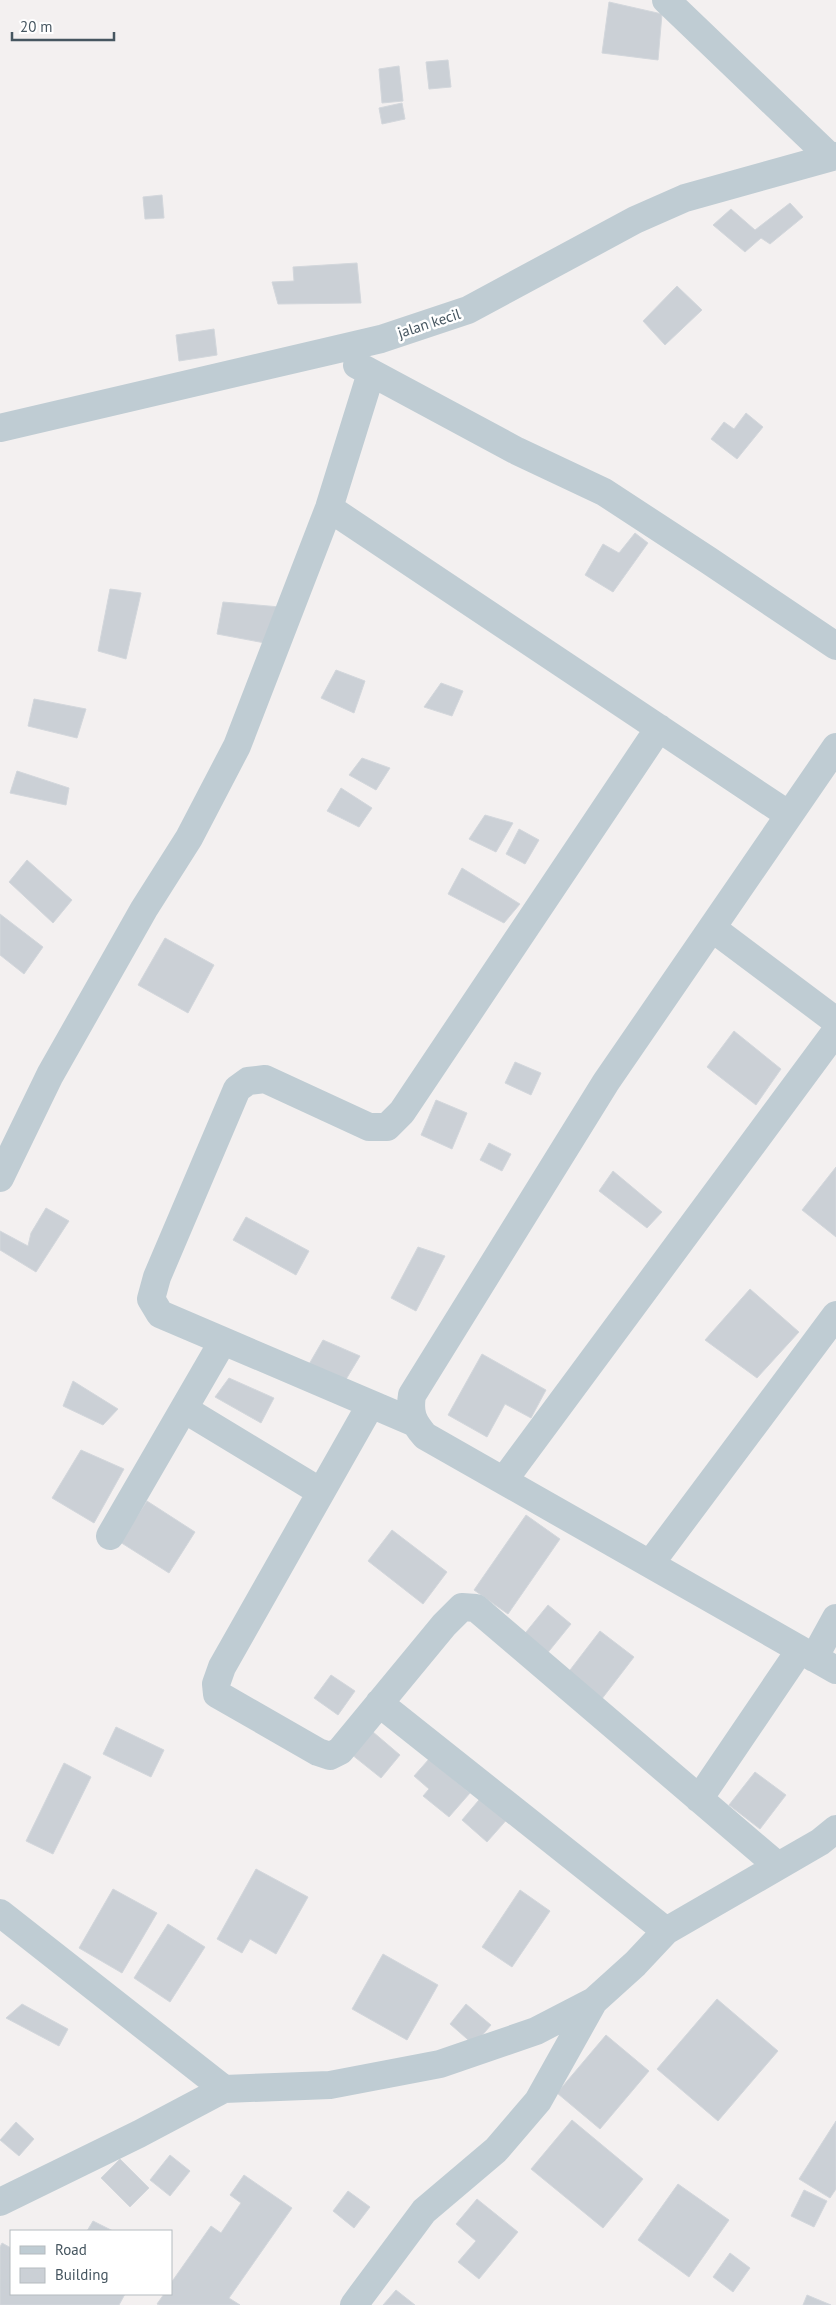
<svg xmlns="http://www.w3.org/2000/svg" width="836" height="2305" viewBox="0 0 836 2305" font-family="'PT Sans',sans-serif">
<rect width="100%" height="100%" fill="#f3f0f0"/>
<path fill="#cbd0d6" stroke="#d3d7dc" d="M609 2 662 14 658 60 602 53Z
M448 60 451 87 429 89 426 62Z
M399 66 403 101 382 103 379 69Z
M402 103 405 119 382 124 379 108Z
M162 195 164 218 145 219 143 197Z
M790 203 803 217 770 244 761 238 745 252 713 225 731 209 755 230Z
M357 263 361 303 278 304 272 282 294 281 293 267Z
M677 286 702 310 665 345 643 321Z
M214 329 217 355 179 361 176 335Z
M746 413 763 427 737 459 711 439 724 422 734 429Z
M635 533 648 543 613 592 585 575 603 544 619 553Z
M110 589 141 593 126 659 98 651Z
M223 602 280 607 265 643 217 634Z
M336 670 365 681 354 713 321 698Z
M441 683 463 691 452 716 424 707Z
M34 699 86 709 77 738 28 726Z
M362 758 390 768 376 790 349 775Z
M17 771 69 788 66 805 10 793Z
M341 788 372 808 359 827 327 811Z
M485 815 513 823 496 852 469 839Z
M519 829 539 840 525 864 506 854Z
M27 860 72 900 53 923 9 882Z
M462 868 520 904 504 923 448 894Z
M0 914 43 947 24 974 0 955Z
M165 938 214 965 188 1013 138 985Z
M734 1031 781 1069 756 1105 707 1067Z
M515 1062 541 1073 531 1095 505 1083Z
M436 1100 467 1113 452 1149 421 1135Z
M489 1143 511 1154 502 1171 480 1160Z
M836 1167V1237L802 1210Z
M613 1171 662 1212 647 1228 599 1191Z
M46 1208 69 1221 36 1272 0 1250V1231L28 1246 31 1233Z
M246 1217 309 1251 296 1275 233 1240Z
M418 1247 445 1256 416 1311 391 1298Z
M750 1289 799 1332 757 1378 705 1340Z
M323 1340 360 1356 345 1381 308 1366Z
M482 1354 546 1390 531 1418 505 1404 487 1437 448 1415Z
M229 1378 274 1398 261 1423 215 1397Z
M73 1381 118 1409 103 1425 63 1406Z
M81 1450 124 1469 94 1523 52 1498Z
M147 1501 195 1532 169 1573 120 1542Z
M526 1515 560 1539 508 1614 474 1590Z
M392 1530 447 1572 423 1604 368 1561Z
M548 1605 571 1624 541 1661 518 1642Z
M600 1631 634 1657 601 1700 567 1674Z
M331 1675 355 1691 338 1715 314 1698Z
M366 1726 400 1755 381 1778 346 1750Z
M116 1727 164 1750 151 1777 103 1754Z
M429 1759 470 1793 449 1817 423 1796 429 1789 414 1776Z
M64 1763 91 1777 53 1854 26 1841Z
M755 1772 786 1795 760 1829 729 1805Z
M484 1794 510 1816 487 1842 462 1820Z
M256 1869 308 1897 276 1954 250 1939 242 1953 217 1939Z
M113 1889 157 1913 122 1973 79 1948Z
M520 1890 550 1911 512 1967 482 1947Z
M168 1924 205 1947 170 2002 134 1978Z
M383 1954 438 1985 407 2040 352 2009Z
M717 1999 778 2051 718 2121 657 2069Z
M22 2004 68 2029 59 2046 6 2018Z
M466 2004 491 2025 474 2045 450 2024Z
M606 2035 649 2071 600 2129 557 2093Z
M572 2120 643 2179 603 2228 531 2169Z
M836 2121V2189L830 2198 799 2179Z
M16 2122 34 2139 19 2156 0 2140Z
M170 2155 190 2171 170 2196 150 2180Z
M120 2159 149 2188 130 2207 101 2178Z
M244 2175 292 2208 229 2298 240 2305H159L157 2304 164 2294H171V2283L211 2226 221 2233 241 2203 230 2195Z
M678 2184 729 2220 689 2277 638 2240Z
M804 2190 827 2201 814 2227 791 2216Z
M348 2191 370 2207 354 2228 333 2211Z
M477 2199 518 2232 479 2279 458 2262 476 2241 456 2224Z
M93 2221 113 2231H87Z
M2 2243 11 2248V2294H125L119 2305H0V2247Z
M730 2253 750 2268 733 2292 713 2277Z
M396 2290 415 2305H383Z
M807 2295 831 2305H803Z"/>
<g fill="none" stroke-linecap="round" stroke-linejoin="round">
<path stroke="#bfccd3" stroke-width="28" d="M666 0 830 157
M357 365 517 451 604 492 708 560 836 646
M0 428 381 339 468 310 635 220 685 198 836 156
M329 508 789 815
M836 747 606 1082 412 1395C409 1414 413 1422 425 1436L836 1670
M712 928 836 1021
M0 1178 50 1075 144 909 189 838 237 746 329 508 371 373
M371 1404 222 1667 216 1684 217 1694 318 1752 330 1756 340 1751 444 1625 462 1607 476 1608 778 1866
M184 1409 321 1492
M413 1422 160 1314 151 1299 157 1277 237 1089 248 1081 265 1079 369 1127H387L402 1112 659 728
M504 1480 836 1031
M110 1536 223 1341
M650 1564 836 1315
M814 1658 836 1618
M379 1703 666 1931
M699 1799 800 1650
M0 1913 224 2089
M0 2202 139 2134 224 2089 330 2085 440 2064 536 2031 594 2001 635 1964 666 1931 820 1842 836 1829
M354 2305 424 2211 496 2150 538 2101 594 2001"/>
</g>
<g text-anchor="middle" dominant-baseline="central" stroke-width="5" stroke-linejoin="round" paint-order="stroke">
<g font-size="15" fill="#465660" stroke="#fff">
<text transform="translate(429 323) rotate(-18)">jalan kecil</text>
</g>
</g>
<rect x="10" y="2230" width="162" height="65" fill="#ffffff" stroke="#b5bbbf"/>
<rect x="20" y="2246" width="25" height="8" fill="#bfccd3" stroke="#b5bbbf"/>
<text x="55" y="2255" font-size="15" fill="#465660">Road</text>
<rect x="20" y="2268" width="25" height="15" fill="#cbd0d6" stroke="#b5bbbf"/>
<text x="55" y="2280" font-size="15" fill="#465660">Building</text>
<path d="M12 32v8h102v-8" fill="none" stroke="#465660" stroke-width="2.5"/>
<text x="20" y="32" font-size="15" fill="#465660" stroke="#ffffff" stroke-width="4" paint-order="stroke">20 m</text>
</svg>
